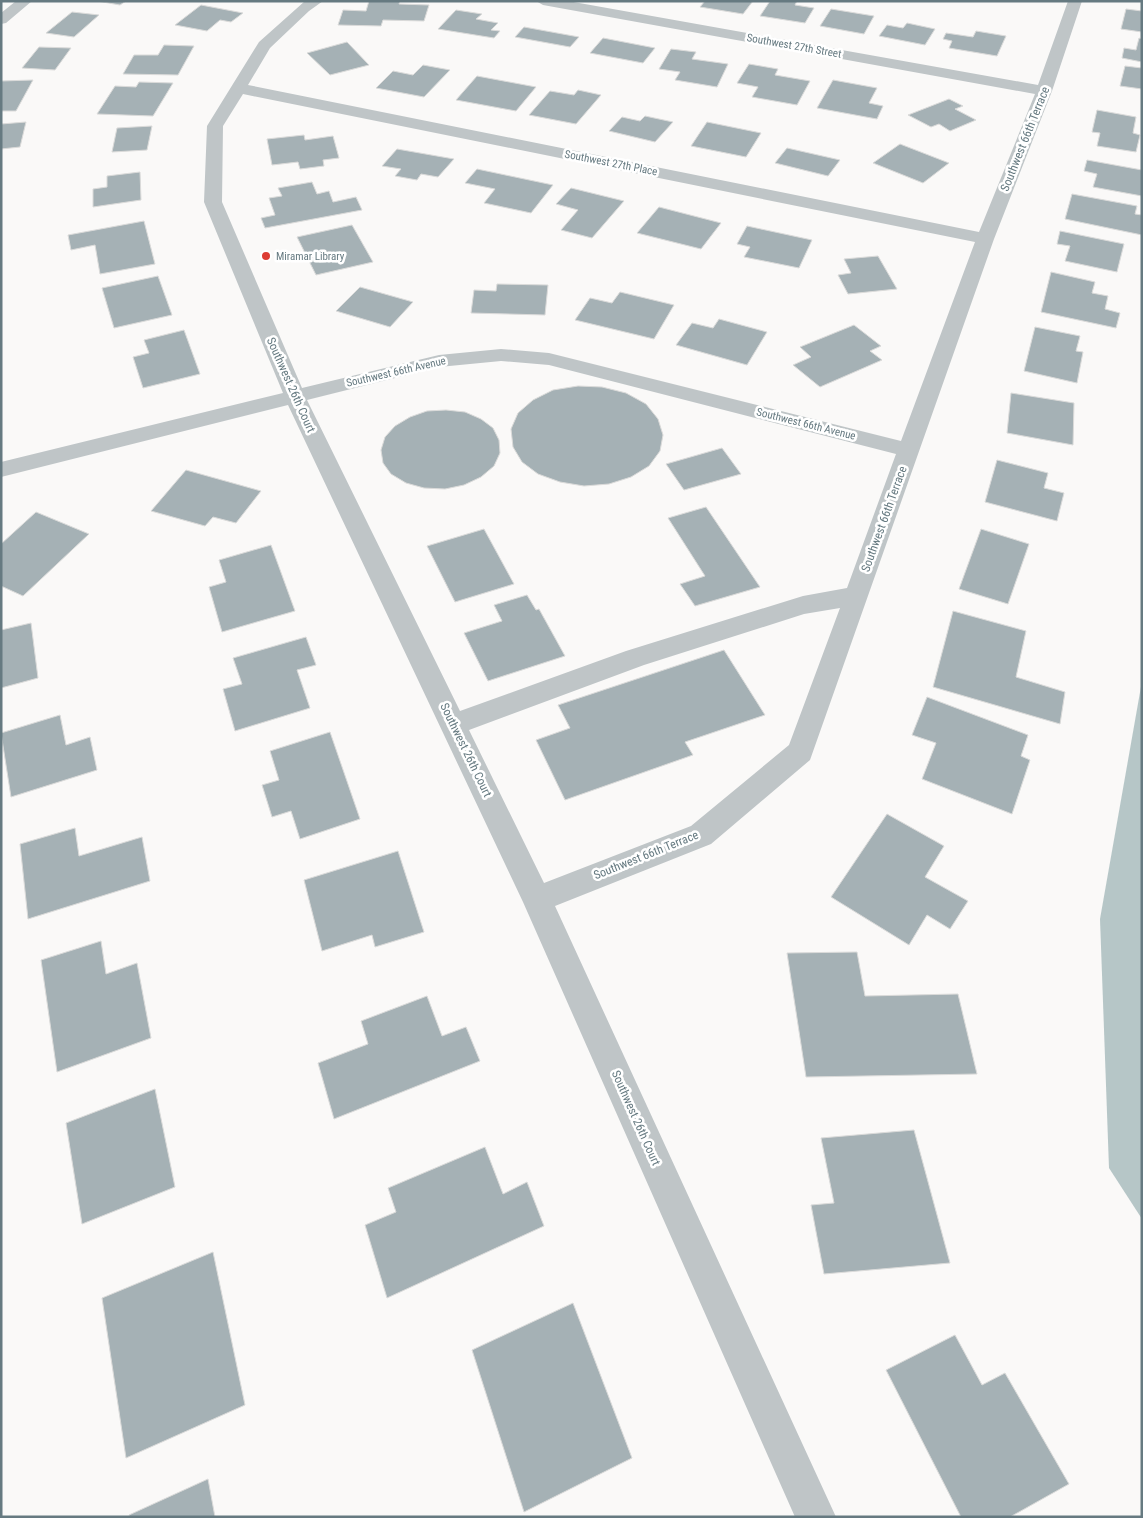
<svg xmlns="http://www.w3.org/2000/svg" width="1143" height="1518" viewBox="0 0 1143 1518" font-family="'Roboto Condensed',sans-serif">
<rect width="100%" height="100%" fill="#faf9f8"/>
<path fill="#b6c6c7" d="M1142 681V1219L1109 1168 1100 919Z"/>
<path fill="#a5b1b5" stroke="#dbdbda" d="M97 1H126L120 5Z
M369 1H400L399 4 429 5 424 21 383 20 381 26 338 25 343 10 366 11Z
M705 1H753L743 14 700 7Z
M770 1H797L795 5 814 8 805 23 760 16Z
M201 5 243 13 231 22 220 20 207 31 175 25Z
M831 9 874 16 864 34 820 26Z
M1126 9 1142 11V32L1121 29Z
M456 10 482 14 476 19 498 23 491 30 500 31 494 38 438 29Z
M72 12 99 15 74 37 46 33Z
M907 23 935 29 925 45 879 36 887 25 903 28Z
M524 27 579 37 570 47 515 37Z
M976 31 1006 36 997 56 949 48 952 41 943 39 946 33 973 37Z
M603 38 655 48 643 63 590 53Z
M1139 38 1142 39V62L1122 58 1124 48 1136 50Z
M347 42 369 65 330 75 307 53Z
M164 45 194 46 178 75 123 74 134 55H158Z
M39 47 71 48 55 70 22 68Z
M671 49 696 52 692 59 728 64 717 87 675 80 680 72 659 69Z
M749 64 778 69 775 75 810 81 797 105 752 97 758 87 737 83Z
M423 65 450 70 424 97 376 88 393 71 413 75Z
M1125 66 1142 68V89L1120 86Z
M477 76 536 87 516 111 456 100Z
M33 80 16 111H1V81Z
M833 80 877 88 869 103 883 106 877 119 817 108Z
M139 82 173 83 153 116 97 114 115 86 136 87Z
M578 90 601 95 576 124 529 115 550 91 574 95Z
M949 99 963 106 955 109 976 120 950 131 939 124 931 127 908 115Z
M1097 110 1136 117 1133 133 1140 135 1136 152 1097 146 1100 133 1092 132Z
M645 116 673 122 655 142 609 131 622 117 640 121Z
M26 122 20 147 1 149V124Z
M707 122 761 133 746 157 691 146Z
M152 126 147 150 112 152 117 128Z
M304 135 305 140 333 136 339 158 323 160 324 166 300 169 298 162 272 165 267 139Z
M900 144 949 163 923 183 873 163Z
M787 148 840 160 828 176 775 163Z
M397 149 454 159 438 177 421 174 417 180 395 176 401 169 382 166Z
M1087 160 1142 170V196L1093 187 1097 174 1084 171Z
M477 169 553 185 531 213 484 203 495 189 465 183Z
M140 172 141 200 93 207V189L107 187V176Z
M312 182 317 194 329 191 333 202 356 197 362 210 265 228 261 218 275 215 269 198 282 196 278 188Z
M571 188 624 201 592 238 561 230 578 210 556 204Z
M1072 194 1137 206 1135 214 1142 215V235L1065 219Z
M659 207 721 223 701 249 637 233Z
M144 221 155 264 100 274 95 245 71 250 68 235Z
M352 225 373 262 316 275 297 237Z
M747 226 812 240 799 268 744 257 750 247 737 244Z
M1060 231 1124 244 1117 272 1065 261 1070 246 1057 244Z
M878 256 897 289 848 294 838 275 851 273 844 259Z
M1051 272 1095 282 1092 293 1108 296 1105 309 1120 313 1116 328 1041 312Z
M158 276 172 315 114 328 102 288Z
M497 284 548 285 545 315 471 313 474 290 496 291Z
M360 287 413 302 390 327 336 311Z
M620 292 674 305 654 339 575 320 590 298 612 303Z
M719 319 767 332 747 365 676 345 692 323 713 328Z
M854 325 881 346 870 351 882 360 820 387 793 365 811 357 800 347Z
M1035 327 1080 336 1076 351 1083 352 1077 383 1024 371Z
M184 330 200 374 143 388 133 357 149 353 144 340Z
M578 386 602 387 626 393 646 404 658 419 663 435 660 451 649 466 631 477 609 484 584 486 560 482 538 474 522 462 513 447 511 429 518 413 533 400 553 390Z
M1011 393 1074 403 1073 445 1007 433Z
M446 410 465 412 481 419 493 428 499 440 500 453 494 466 481 477 464 485 445 489 424 488 406 483 391 474 383 463 381 450 385 437 395 426 410 417 427 411Z
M722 448 741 474 684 490 666 464Z
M997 460 1048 473 1044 488 1064 493 1057 521 985 502Z
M186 470 261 491 236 523 213 517 205 526 151 511Z
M706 507 760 587 695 606 680 584 705 576 668 518Z
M36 512 89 534 23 596 1 586V544Z
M484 529 514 584 455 602 427 546Z
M981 529 1029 544 1008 604 959 589Z
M271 545 295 611 222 632 209 587 226 582 219 560Z
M527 595 536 610 539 609 565 656 488 681 464 633 502 621 494 605Z
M953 611 1026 631 1016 677 1065 692 1060 724 933 687Z
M31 623 38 678 1 688V630Z
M306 637 316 665 297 670 310 708 235 731 223 689 242 684 233 658Z
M724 650 765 715 685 742 693 755 565 800 536 740 570 728 558 705Z
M927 697 1028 735 1021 756 1030 760 1012 814 922 779 936 743 912 735Z
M60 715 66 745 90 737 97 770 11 797 1 733Z
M330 732 360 819 300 839 291 811 272 817 262 785 279 780 270 751Z
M887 814 944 846 925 877 968 901 950 929 927 915 909 945 831 897Z
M75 828 79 856 142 837 150 881 28 919 20 844Z
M398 851 424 932 375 947 372 935 322 951 304 880Z
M101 941 106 974 137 963 151 1038 57 1072 41 960Z
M857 952 865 996 958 994 977 1074 806 1077 787 953Z
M427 996 442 1036 466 1027 480 1061 334 1119 318 1063 368 1044 361 1021Z
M155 1089 175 1187 82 1224 66 1123Z
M914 1130 950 1263 824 1274 811 1205 834 1203 821 1138Z
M485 1147 503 1194 527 1182 544 1226 387 1298 365 1225 396 1212 388 1188Z
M213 1252 245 1405 126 1458 102 1298Z
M573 1303 632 1458 524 1512 472 1350Z
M955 1335 982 1385 1005 1373 1069 1484 1010 1517H961L886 1370Z
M208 1479 215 1517H130L129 1515Z"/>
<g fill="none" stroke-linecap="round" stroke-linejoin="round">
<path fill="#bfc5c7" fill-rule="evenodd" d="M16 1H32L6 23 1 24V13Z
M305 1H323L309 11 270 48 248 85 979 232 1035 94 543 5 536 1H568L1038 85 1068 1H1082L1052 91 994 239 810 760 711 844 555 906 836 1517H795L523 902 288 405 1 477V462L283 393 204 202 207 126 259 42ZM243 94 975 242 901 441 549 353 501 349 439 355 302 388 222 202 223 126ZM501 361 549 365 896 454 847 588 803 596 626 651 460 711 307 400 439 367ZM840 608 789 745 691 826 544 883 469 730 644 665 804 614Z"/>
</g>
<circle fill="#dd3d34" stroke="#fff" stroke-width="2" cx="266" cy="256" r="5"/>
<g text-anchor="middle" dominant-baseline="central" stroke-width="5" stroke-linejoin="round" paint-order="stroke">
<g font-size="11" fill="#667a81" stroke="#fff">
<text transform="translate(794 46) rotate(10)">Southwest 27th Street</text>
<text transform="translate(611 163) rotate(11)">Southwest 27th Place</text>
<text transform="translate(396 372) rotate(-13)">Southwest 66th Avenue</text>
<text transform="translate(806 424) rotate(14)">Southwest 66th Avenue</text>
</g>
<g font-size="11" fill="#667a81" stroke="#fff" text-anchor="start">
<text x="276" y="256">Miramar Library</text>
</g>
<g font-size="12" fill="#667a81" stroke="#fff">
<text transform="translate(1025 139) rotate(-68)">Southwest 66th Terrace</text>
<text transform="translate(291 385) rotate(66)">Southwest 26th Court</text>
<text transform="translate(884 519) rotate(-70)">Southwest 66th Terrace</text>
<text transform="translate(466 750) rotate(64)">Southwest 26th Court</text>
<text transform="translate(646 855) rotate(-22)">Southwest 66th Terrace</text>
<text transform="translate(636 1118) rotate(66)">Southwest 26th Court</text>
</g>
</g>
<rect width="1143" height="1518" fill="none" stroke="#667a81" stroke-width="5"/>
</svg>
